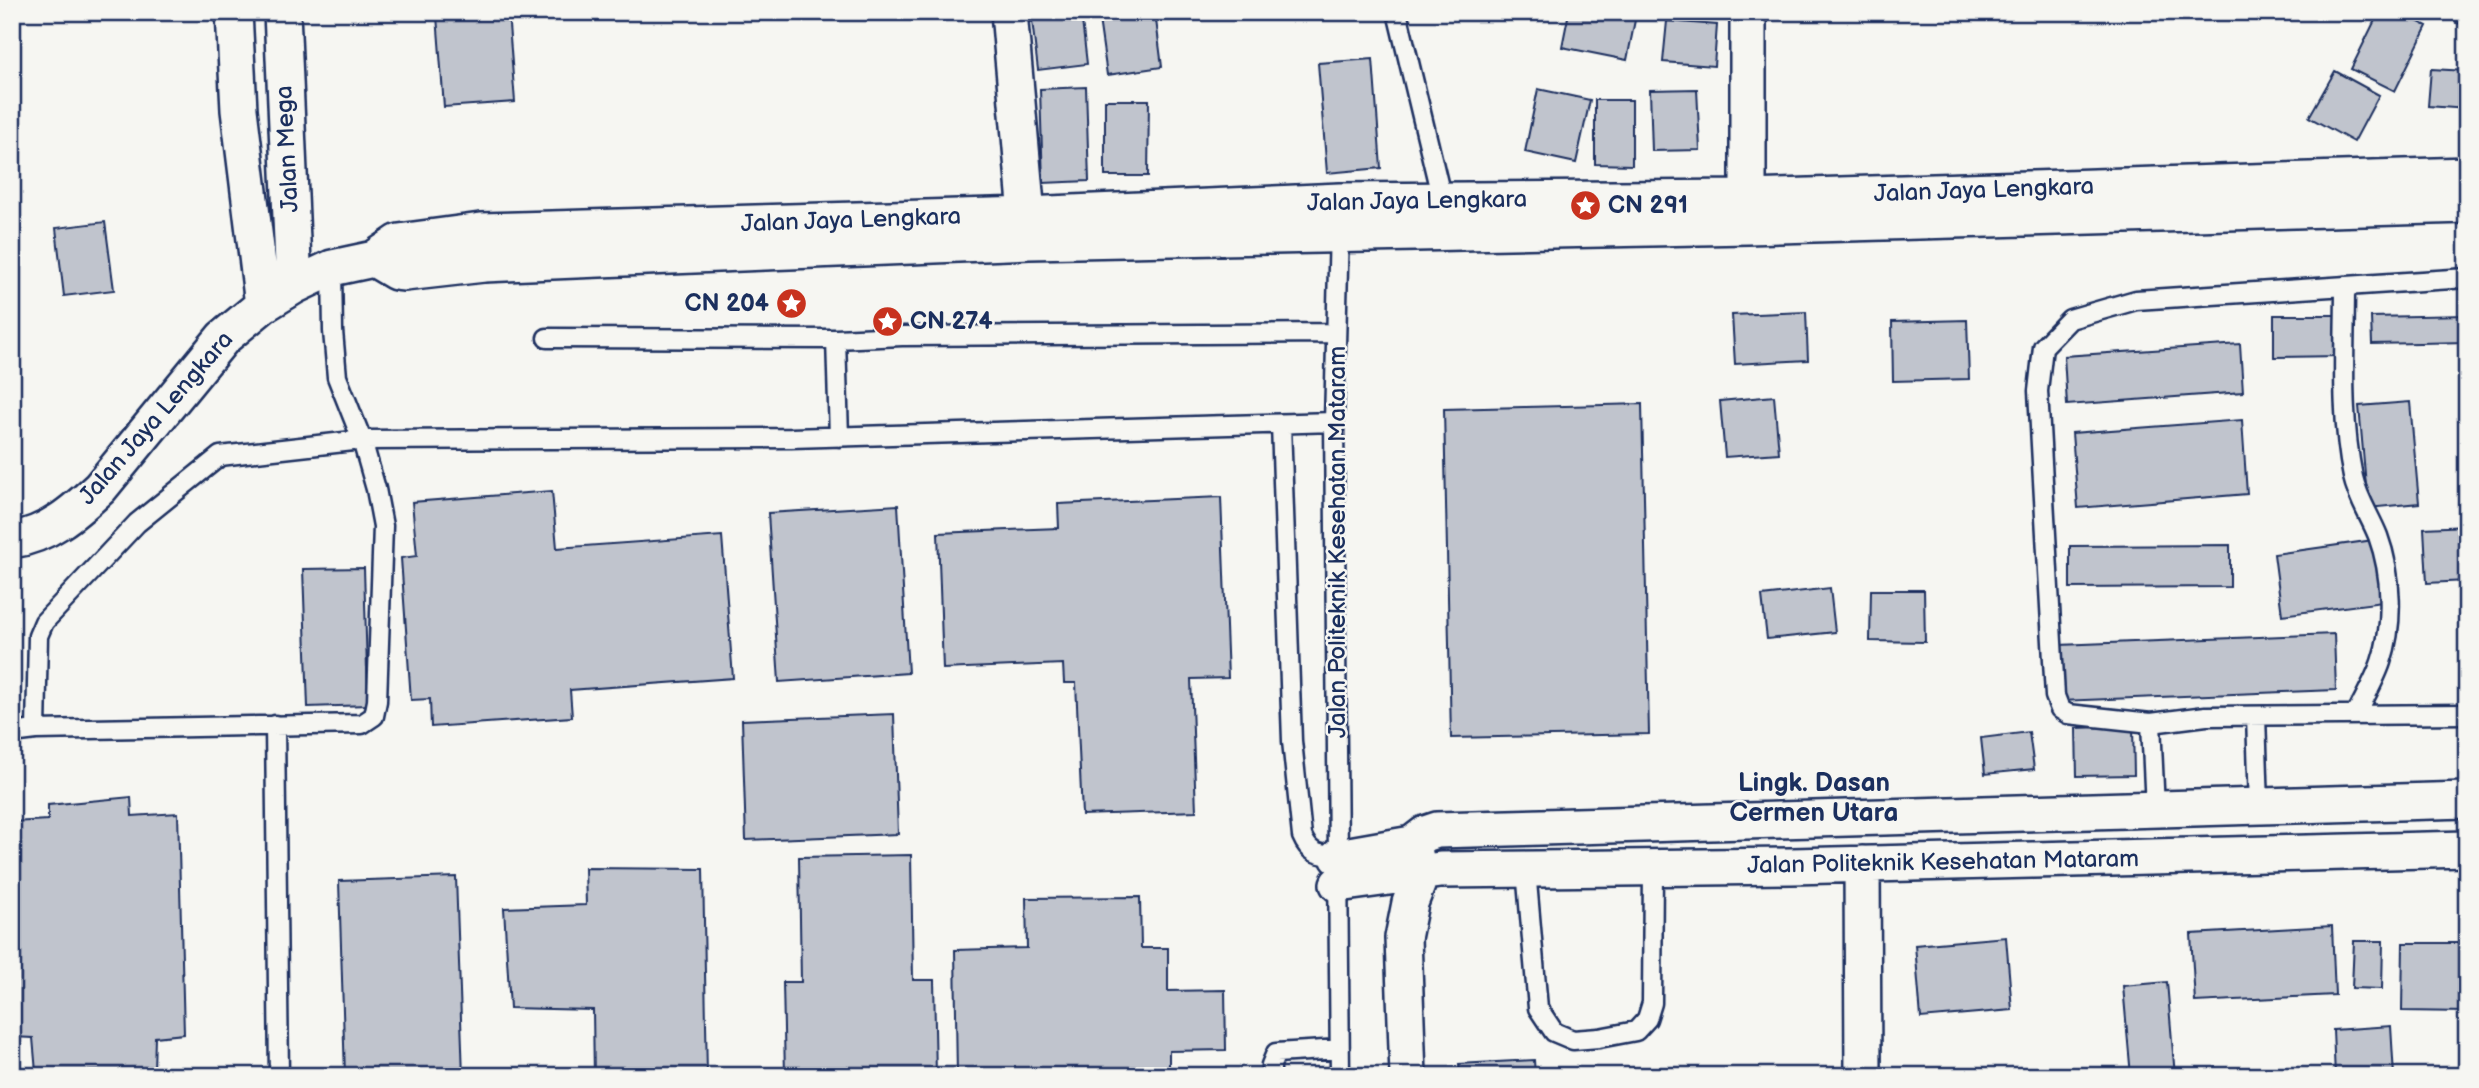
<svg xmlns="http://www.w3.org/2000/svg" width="2479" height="1088" viewBox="0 0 2479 1088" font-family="'Balsamiq Sans',sans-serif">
<rect width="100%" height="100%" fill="#f6f6f2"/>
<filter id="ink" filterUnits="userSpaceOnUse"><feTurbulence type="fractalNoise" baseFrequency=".0143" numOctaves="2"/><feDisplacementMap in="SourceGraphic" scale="14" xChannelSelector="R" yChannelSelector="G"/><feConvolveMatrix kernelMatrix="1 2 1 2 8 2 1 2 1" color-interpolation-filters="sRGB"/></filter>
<g filter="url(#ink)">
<path fill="#c0c4cd" stroke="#1b2f5e" stroke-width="2" d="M485 12H508L515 102 444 107 437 16Z
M1031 12H1081L1087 64 1038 70Z
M1098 12H1155L1162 67 1107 75Z
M1569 12H1620L1636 15 1627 60 1562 47Z
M2379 12H2399L2427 26 2395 91 2351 69Z
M2458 12H2467V25L2456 23Z
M1667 21 1717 25 1714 66 1663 62Z
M1373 59 1381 168 1327 173 1318 63Z
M2431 69 2467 71V109L2428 106Z
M2335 71 2379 95 2354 142 2309 117Z
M1086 87 1089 181 1043 183 1040 89Z
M1538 89 1590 100 1576 163 1525 152Z
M1697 89 1700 150 1652 151 1650 90Z
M1105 100H1149L1148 176H1105Z
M1595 100H1632V165L1595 164Z
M105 222 114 290 64 296 56 228Z
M1806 312 1808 360 1735 364 1732 315Z
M2274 315H2339L2340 356 2274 357Z
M2467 315V342L2372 344 2371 317Z
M1967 320 1969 379 1893 381 1892 322Z
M2240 344 2243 392 2067 405 2064 356Z
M1774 396 1779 453 1725 457 1720 401Z
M2410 402 2419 503 2368 508 2359 406Z
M1642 404 1649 734 1451 738 1444 409Z
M2242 420 2247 494 2078 508 2072 433Z
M552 491 557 548 722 536 733 678 570 690 572 717 431 727 430 699 411 700 401 558 417 556 412 502Z
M1221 497 1228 678 1191 679 1196 811 1082 815 1076 683H1064L1063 664 943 669 938 533 1059 528 1058 504Z
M898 505 908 673 779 682 768 513Z
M2467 526V581L2427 583 2424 528Z
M2374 540 2383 602 2282 615 2274 554Z
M2230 545V587L2070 588V546Z
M364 568 368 705 308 707 303 569Z
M1830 588 1835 632 1767 639 1762 596Z
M1871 590H1924L1925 642 1870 641Z
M2334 634 2336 690 2060 701 2059 645Z
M894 714 898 834 746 840 742 720Z
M2133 726 2134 775 2077 776 2076 728Z
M2029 732 2034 769 1985 774 1981 738Z
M131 797 132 816 178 813 184 1034 155 1037 154 1070 36 1072 33 1038 12 1037V822L48 820V805Z
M911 855 913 980H934L936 1076H785L783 982H801L799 857Z
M585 868 703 869 707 1076H594L593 1010 510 1008 504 908 586 905Z
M456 877 463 1076H345L339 881Z
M1140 897 1141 948H1168V991L1225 990 1226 1050 1169 1051V1076H957L955 950 1027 948 1026 898Z
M2332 926 2335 995 2195 1002 2191 934Z
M2006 937 2012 1010 1921 1018 1915 945Z
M2354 941H2383L2382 989 2352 988Z
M2403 943H2467V1012L2402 1011Z
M2167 982 2175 1076H2131L2123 986Z
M2391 1026 2394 1076H2335L2333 1030Z
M1534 1060 1535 1076H1460L1459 1064Z"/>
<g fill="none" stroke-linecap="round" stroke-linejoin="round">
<defs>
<path id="service" d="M1397 12 1442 200
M1339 229 1334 422 1340 1076
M2345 286C2345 349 2340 415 2353 477 2358 499 2370 516 2378 536 2392 574 2394 624 2381 662 2375 680 2364 698 2356 715
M547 338 836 339 902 336 1336 333
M836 339 839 437
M1281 424 1292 741 1302 836C1310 855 1319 854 1338 857
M2256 716 2259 806
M2151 723 2068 714 2060 709 2055 696 2038 391 2043 347 2070 319 2136 300 2467 278
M275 725 279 1076
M36 730 38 636 44 622 137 523 220 456 362 440 337 377 333 331 332 268
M12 733 36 730 362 724 374 716 377 701 383 526 376 489 362 440 791 438 1334 422
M2155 809 2151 723 2206 716 2467 714
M1526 870 1538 1008 1554 1032 1573 1040 1599 1038 1636 1031 1647 1019 1652 1003 1653 868
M1271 1076V1065L1276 1053 1340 1049"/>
<path id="minor" d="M234 12 239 110 263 305
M282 12 294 286
M1009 12 1029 238
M1748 12V219
M374 259 396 272 405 273 484 264 1029 241 1748 226 2467 205
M12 540C48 535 74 512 100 488L223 338 263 305 294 286 332 268 374 259 399 242 481 231 1027 215 1340 201 1748 198 2467 175
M1338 857 1412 844 1425 834 1437 830 2467 800
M1862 864 1863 1076
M1338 884 1440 870 1792 866 2467 849
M1408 1076 1403 938 1410 903 1417 885 1419 873 1415 854"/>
</defs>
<use href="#service" stroke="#1b2f5e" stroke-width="23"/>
<use href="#minor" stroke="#1b2f5e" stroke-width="40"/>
<use href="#service" stroke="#f6f6f2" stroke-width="18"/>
<use href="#minor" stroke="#f6f6f2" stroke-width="35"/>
</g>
</g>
<defs>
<symbol id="sight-disc" viewBox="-11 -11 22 22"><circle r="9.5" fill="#c8321e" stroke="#f6f6f2"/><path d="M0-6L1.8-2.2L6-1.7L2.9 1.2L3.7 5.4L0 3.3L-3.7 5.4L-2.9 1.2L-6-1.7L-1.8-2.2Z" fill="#fff"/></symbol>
</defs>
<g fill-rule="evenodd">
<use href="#sight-disc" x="1568" y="188" width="35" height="35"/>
<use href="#sight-disc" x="774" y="286" width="35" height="35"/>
<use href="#sight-disc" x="870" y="304" width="35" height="35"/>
</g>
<g text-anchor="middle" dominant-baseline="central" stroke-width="5" stroke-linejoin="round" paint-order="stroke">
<g font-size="24" fill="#1b2f5e" stroke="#f6f6f2">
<text transform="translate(287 149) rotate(-93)">Jalan Mega</text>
<text transform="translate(1984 190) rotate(-2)">Jalan Jaya Lengkara</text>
<text transform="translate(1417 201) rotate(-1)">Jalan Jaya Lengkara</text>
<text transform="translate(851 220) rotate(-2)">Jalan Jaya Lengkara</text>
<text transform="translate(156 418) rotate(-49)">Jalan Jaya Lengkara</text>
<text transform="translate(1337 542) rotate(-90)">Jalan Politeknik Kesehatan Mataram</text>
<text transform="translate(1943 862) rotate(-1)">Jalan Politeknik Kesehatan Mataram</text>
</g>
<g font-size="24" font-weight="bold" fill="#1b2f5e" stroke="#f6f6f2" text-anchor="start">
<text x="1608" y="205">CN 291</text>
<text x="769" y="303" text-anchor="end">CN 204</text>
<text x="910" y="321">CN 274</text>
</g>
<g font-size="26" font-weight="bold" fill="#1b2f5e" stroke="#f6f6f2">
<text x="1814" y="783">Lingk. Dasan<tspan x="1814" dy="30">Cermen Utara</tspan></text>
</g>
</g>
<rect width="2479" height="1088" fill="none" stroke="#f6f6f2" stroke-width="42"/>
<rect x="21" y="21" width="2437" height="1046" fill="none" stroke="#1b2f5e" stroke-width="2.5" filter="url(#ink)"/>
</svg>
